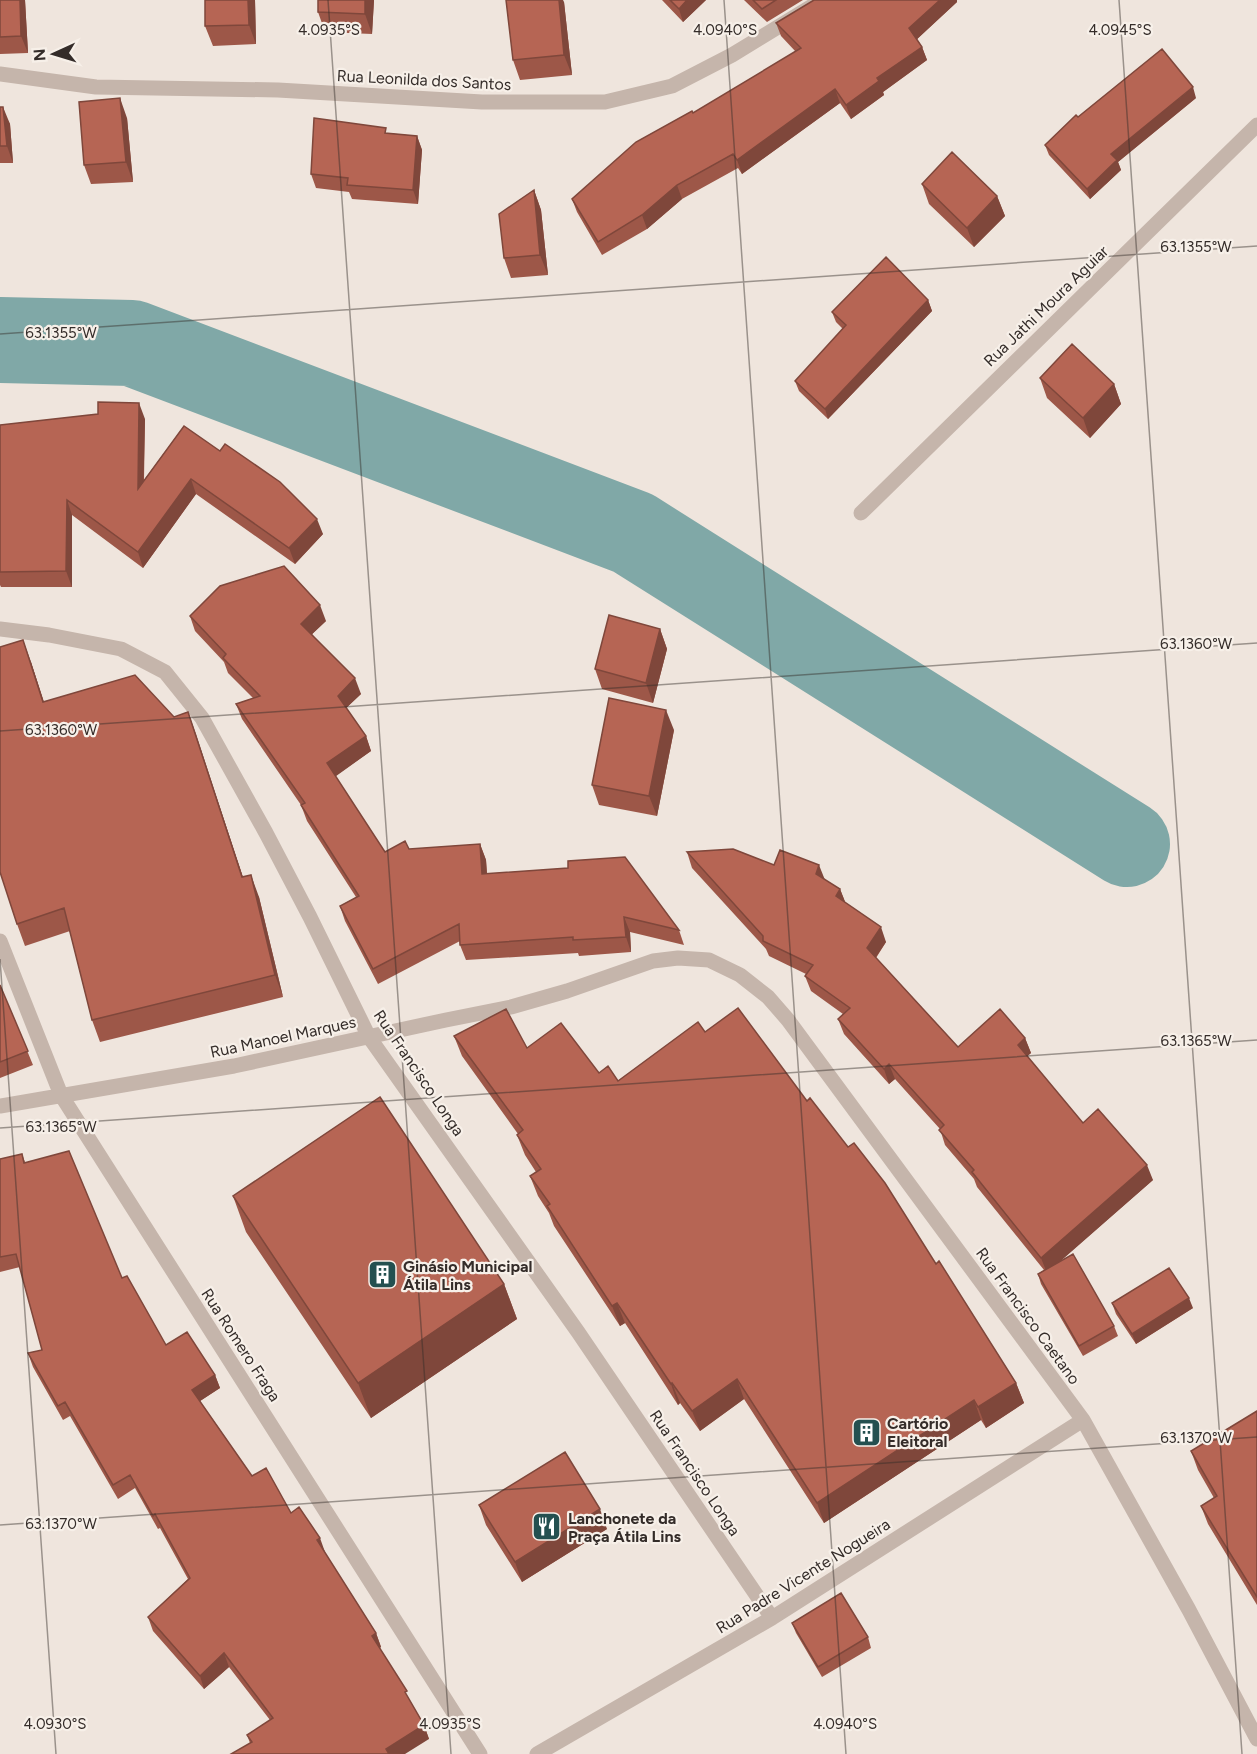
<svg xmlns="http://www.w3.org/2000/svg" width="1257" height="1754" viewBox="0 0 1257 1754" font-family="Figtree,sans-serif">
<rect width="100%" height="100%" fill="#efe5dd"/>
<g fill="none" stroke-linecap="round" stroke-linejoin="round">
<path stroke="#80a8a7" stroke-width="86" d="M0 340 132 343 633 533 1127 844"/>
<path stroke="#c5b5ab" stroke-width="15" d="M0 74 96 87 278 90 482 102H605L672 86 732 55 822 0
M861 513 1257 125
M0 629 49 635 121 649 165 672 202 718 266 833 310 917 369 1037 578 1332 772 1618
M0 941 61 1095 480 1754
M0 1106 234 1066 446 1020 511 1007 567 991 653 961 678 958 709 960 740 975 768 997 788 1020 1083 1420 1189 1610 1257 1739
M537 1754 772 1618 1083 1420"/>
</g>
<path fill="#9d5748" d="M0 0H25L28 53 0 54Z
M205 0H255L256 44 213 46 205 26Z
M374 0 372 34 325 32 318 12Z
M662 0H706L683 22Z
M744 0H803L767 22Z
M814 0H957V2L917 39 922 47 927 60 883 92 884 95 851 119 840 103 742 174 738 168 682 199 647 229 602 255 577 212 572 199 693 113 796 52 781 36 776 23Z
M564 2 572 75 520 80 513 60Z
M1196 98 1118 162 1121 170 1090 199 1049 155 1045 145 1078 117Z
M0 107 10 124 13 163H0Z
M127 118 133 182 91 184 84 165Z
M388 133 417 136 422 150 418 204 352 199 349 192 316 188 311 174Z
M922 184 997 196 1005 216 974 247 929 204Z
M534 190 541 210 548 275 511 278 504 258Z
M928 300 932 311 828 419 799 391 795 381 843 329 836 322 832 312Z
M1040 378 1114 384 1121 404 1090 438 1047 398Z
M145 419 144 480 184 426 323 534 295 564 196 494 143 568 72 515V587H1L0 585V425Z
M190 616 326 621 312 634 361 694 346 708 366 736 371 751 335 776 385 852 480 844 486 860 487 874 679 930 684 945 630 932 631 952 579 956 578 953 466 960 460 945V941L378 984 345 921 340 906 356 897 307 821 301 805 242 719 236 704 253 698 228 673 224 662 195 631Z
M660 629 667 649 653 703 602 689 595 669Z
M31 662 44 702 174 717 188 712 243 877 259 897 283 997 100 1042 92 1020 70 931 25 946 17 924Z
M674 730 657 816 599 805 592 785Z
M687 852 774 865 825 880 840 889 845 902 886 942 876 958 958 1047 1025 1038 1031 1053 1027 1056 1083 1123 1153 1180 1060 1261 1114 1326 1118 1336 1083 1356 1041 1284 1038 1274 1044 1270 977 1187 974 1179 945 1145 940 1129 895 1079 889 1084 844 1034 838 1019 843 1014 811 991 805 976 806 974 769 956 766 949 692 868Z
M0 985 33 1065 0 1078Z
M705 1032 807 1101 936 1264 1016 1383 1024 1403 986 1428 981 1420 824 1523 744 1399 700 1431 680 1403 678 1405 625 1323 620 1326 554 1226 549 1213 538 1196 530 1176 536 1172 525 1155 517 1135 518 1134 462 1056 454 1036 527 1048 618 1081Z
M22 1154 25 1162 122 1278 166 1345 215 1375 220 1388 200 1401 252 1476 291 1513 325 1552H324L376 1633 381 1647 379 1648 424 1725 429 1739 250 1743 247 1735 270 1720 229 1667 204 1689 153 1631 148 1617 188 1579 160 1528 158 1529 135 1488 118 1499 70 1416 63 1420 33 1367 28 1353 42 1350 20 1267 0 1272V1159Z
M233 1196 504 1284 517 1319 371 1418 246 1232Z
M1112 1303 1193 1308 1136 1344 1116 1314Z
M1257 1411V1605L1208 1524 1201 1506 1214 1498 1198 1470 1191 1451Z
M479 1505 607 1529 522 1582 486 1525Z
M792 1623 868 1637 871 1648 822 1677 796 1633Z"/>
<path fill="#7f473b" d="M20 0H25L28 53 21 36Z
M248 0H255L256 44 249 25Z
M365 0H374L372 34 365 14Z
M559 0H563L564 2 572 75 564 55Z
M687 0H706L683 22 679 9Z
M940 0H957V2L914 42 909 28Z
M922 47 927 60 883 92 884 95 851 119 846 105 877 78Z
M1193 87 1196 98 1118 162 1121 170 1090 199 1087 189 1111 154Z
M835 89 840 103 742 174 737 160Z
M120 98 127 118 133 182 126 162Z
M3 107 10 124 13 163 7 146Z
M417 136 422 150 418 204 413 190Z
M677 185 682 199 647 229 642 215Z
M534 190 541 210 548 275 540 255Z
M997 196 1005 216 974 247 967 228Z
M928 300 932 311 828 419 825 409Z
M1114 384 1121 404 1090 438 1083 418Z
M139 403 145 419 143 504 138 489Z
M191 479 196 494 143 568 138 552Z
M67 500 72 515V587L66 571Z
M317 519 323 534 295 564 289 548Z
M320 605 326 621 307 639 301 624Z
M660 629 667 649 653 703 646 683Z
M23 640 31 662 51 725 43 702Z
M355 678 361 694 343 711 338 696Z
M666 710 674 730 657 816 649 796Z
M188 712 196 734 250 899 242 877Z
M366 736 371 751 332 779 327 763Z
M480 844 486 860 488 890 482 874Z
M819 865 825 880 816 874Z
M251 875 259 897 283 997 275 975Z
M840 889 846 904 836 896Z
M624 917 630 932 631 952 626 937Z
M881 927 886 942 872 963 867 948Z
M1025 1038 1031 1053 1023 1060 1018 1045Z
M889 1064 895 1079 889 1084 884 1069Z
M1147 1165 1153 1180 1047 1273 1041 1258Z
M504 1284 517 1319 371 1418 358 1383Z
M1189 1298 1193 1308 1136 1344 1132 1334Z
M617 1303 625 1323 620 1326 612 1306Z
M215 1375 220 1388 197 1403 192 1390Z
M737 1379 744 1399 700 1431 692 1411Z
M672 1383 680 1403 678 1405 671 1384Z
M1016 1383 1024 1403 986 1428 978 1407Z
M974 1400 981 1420 824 1523 817 1503Z
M600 1509 607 1529 522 1582 515 1562Z
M320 1538 325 1552 322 1554 317 1540Z
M376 1633 381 1647 377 1650 372 1636Z
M224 1653 229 1667 204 1689 200 1676Z
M424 1725 429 1739 405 1754H388L386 1749Z"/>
<path fill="#b66554" stroke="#7f473b" stroke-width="1.5" d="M0 0H20L21 36 0 37Z
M205 0H248L249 25 205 26Z
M318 0H365V14L318 12Z
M506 0H559L564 55 513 60Z
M670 0H687L679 9Z
M753 0H776L762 9Z
M814 0H940L909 28 922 47 877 78 879 81 846 105 835 89 737 160 733 154 677 185 642 215 598 242 572 199 636 142 692 111 693 113 801 48 776 23Z
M1162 49 1193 87 1111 154 1117 160 1087 189 1045 145 1076 115 1078 117Z
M120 98 126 162 84 165 79 102Z
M0 107H3L7 146H0Z
M314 118 386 128 385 133 417 136 413 190 347 185 348 178 311 174Z
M952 152 997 196 967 228 922 184Z
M534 190 540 255 504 258 499 214Z
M886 257 928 300 825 409 795 381 846 325 832 312Z
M1072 344 1114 384 1083 418 1040 378Z
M98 402 139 403 138 489 184 426 220 451 225 444 280 482 317 519 289 548 191 479 138 552 67 500 66 571 0 572V425L98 414Z
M284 566 320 605 301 624 355 678 338 696 366 736 327 763 385 852 405 841 409 849 480 844 482 874 568 868V861L625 857 679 930 624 917 626 937 573 940V937L460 945 459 924 373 969 340 906 359 896 301 805 305 803 236 704 260 696 223 658 226 654 190 616 220 586Z
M609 615 660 629 646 683 595 669Z
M23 640 43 702 135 675 174 717 188 712 242 877 251 875 275 975 92 1020 64 908 17 924 0 872V647Z
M609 698 666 710 649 796 592 785Z
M733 849 774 865 780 850 819 865 816 874 840 889 836 896 881 927 867 948 958 1047 1000 1009 1025 1038 1018 1045 1083 1123 1098 1109 1147 1165 1041 1258 972 1172 974 1170 939 1130 944 1125 889 1064 884 1069 838 1019 850 1008 805 976 813 965 763 941V936L687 852Z
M0 985 28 1051 0 1062Z
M738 1008 807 1101 810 1098 848 1147 854 1143 885 1183 936 1264 939 1261 1016 1383 978 1407 974 1400 817 1503 737 1379 692 1411 672 1383 671 1384 617 1303 612 1306 547 1206 550 1204 530 1176 541 1169 517 1135 523 1130 454 1036 506 1009 527 1048 561 1023 599 1073 608 1066 618 1081 698 1022 705 1032Z
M380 1097 504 1284 358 1383 233 1196Z
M69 1151 122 1278 127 1276 166 1345 187 1332 215 1375 192 1390 252 1476 266 1468 291 1513 299 1507 320 1538 317 1540 376 1633 372 1636 407 1691 405 1692 424 1725 386 1749 389 1754H231L252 1742 247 1735 273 1718 224 1653 200 1676 148 1617 190 1578 155 1514 153 1516 130 1475 113 1485 65 1402 58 1406 28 1353 42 1350 16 1254 0 1257V1159L22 1154 24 1163Z
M1073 1254 1114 1326 1079 1346 1038 1274Z
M1169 1268 1189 1298 1132 1334 1112 1303Z
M1257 1411V1597L1201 1506 1217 1496 1191 1451Z
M565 1452 600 1509 515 1562 479 1505Z
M841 1593 868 1637 818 1667 792 1623Z"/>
<path fill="none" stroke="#342c29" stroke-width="1.5" stroke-opacity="0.45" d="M328 0 451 1754M724 0 846 1754M1119 0 1242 1754M0 334 1257 246M0 731 1257 643M0 959 56 1754M0 1128 1257 1040M0 1525 1257 1437"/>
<defs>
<symbol id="building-square" viewBox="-11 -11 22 22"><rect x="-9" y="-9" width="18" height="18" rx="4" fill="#245050" stroke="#f7f0e9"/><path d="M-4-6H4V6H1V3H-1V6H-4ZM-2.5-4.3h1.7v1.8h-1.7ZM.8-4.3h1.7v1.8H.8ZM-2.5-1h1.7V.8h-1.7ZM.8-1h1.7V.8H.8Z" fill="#fff"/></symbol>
<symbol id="restaurant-square" viewBox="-11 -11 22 22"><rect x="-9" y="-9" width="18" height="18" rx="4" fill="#245050" stroke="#f7f0e9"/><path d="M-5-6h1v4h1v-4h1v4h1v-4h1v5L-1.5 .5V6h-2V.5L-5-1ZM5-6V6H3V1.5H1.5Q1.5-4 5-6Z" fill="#fff"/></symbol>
</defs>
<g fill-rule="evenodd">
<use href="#building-square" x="366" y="1258" width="33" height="33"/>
<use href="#building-square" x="850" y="1416" width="33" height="33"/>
<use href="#restaurant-square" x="530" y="1510" width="33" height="33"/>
</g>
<g text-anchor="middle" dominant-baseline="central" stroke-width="4.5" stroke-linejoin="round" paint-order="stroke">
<g font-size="16" fill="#342c29" stroke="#f7f0e9">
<text transform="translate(424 80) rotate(3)">Rua Leonilda dos Santos</text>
<text transform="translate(1046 306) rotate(-44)">Rua Jathi Moura Aguiar</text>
<text transform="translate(283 1037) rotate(-12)">Rua Manoel Marques</text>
<text transform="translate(419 1073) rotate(56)">Rua Francisco Longa</text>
<text transform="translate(1028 1316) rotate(54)">Rua Francisco Caetano</text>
<text transform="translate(241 1345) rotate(57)">Rua Romero Fraga</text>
<text transform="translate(695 1473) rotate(56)">Rua Francisco Longa</text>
<text transform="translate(803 1576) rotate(-32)">Rua Padre Vicente Nogueira</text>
</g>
<g font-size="16" font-weight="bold" fill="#342c29" stroke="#f7f0e9" text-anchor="start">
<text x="403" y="1266">Ginásio Municipal<tspan x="403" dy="18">Átila Lins</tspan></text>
<text x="887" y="1423">Cartório<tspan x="887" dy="18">Eleitoral</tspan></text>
<text x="568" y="1518">Lanchonete da<tspan x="568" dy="18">Praça Átila Lins</tspan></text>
</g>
</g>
<g font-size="15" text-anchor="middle" fill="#342c29" stroke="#f7f0e9" stroke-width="4.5" stroke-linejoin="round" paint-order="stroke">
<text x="329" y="35">4.0935°S</text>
<text x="725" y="35">4.0940°S</text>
<text x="1120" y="35">4.0945°S</text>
<text x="1196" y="252">63.1355°W</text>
<text x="61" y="338">63.1355°W</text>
<text x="1196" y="649">63.1360°W</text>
<text x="61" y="735">63.1360°W</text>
<text x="1196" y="1046">63.1365°W</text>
<text x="61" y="1132">63.1365°W</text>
<text x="1196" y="1443">63.1370°W</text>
<text x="61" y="1529">63.1370°W</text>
<text x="55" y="1729">4.0930°S</text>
<text x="450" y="1729">4.0935°S</text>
<text x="845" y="1729">4.0940°S</text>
</g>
<g transform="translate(54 54) rotate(266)" stroke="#f7f0e9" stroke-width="4.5" paint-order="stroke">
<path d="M0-4.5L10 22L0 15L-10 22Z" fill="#342c29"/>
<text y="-9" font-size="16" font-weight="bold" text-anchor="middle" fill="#342c29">N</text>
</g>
</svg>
